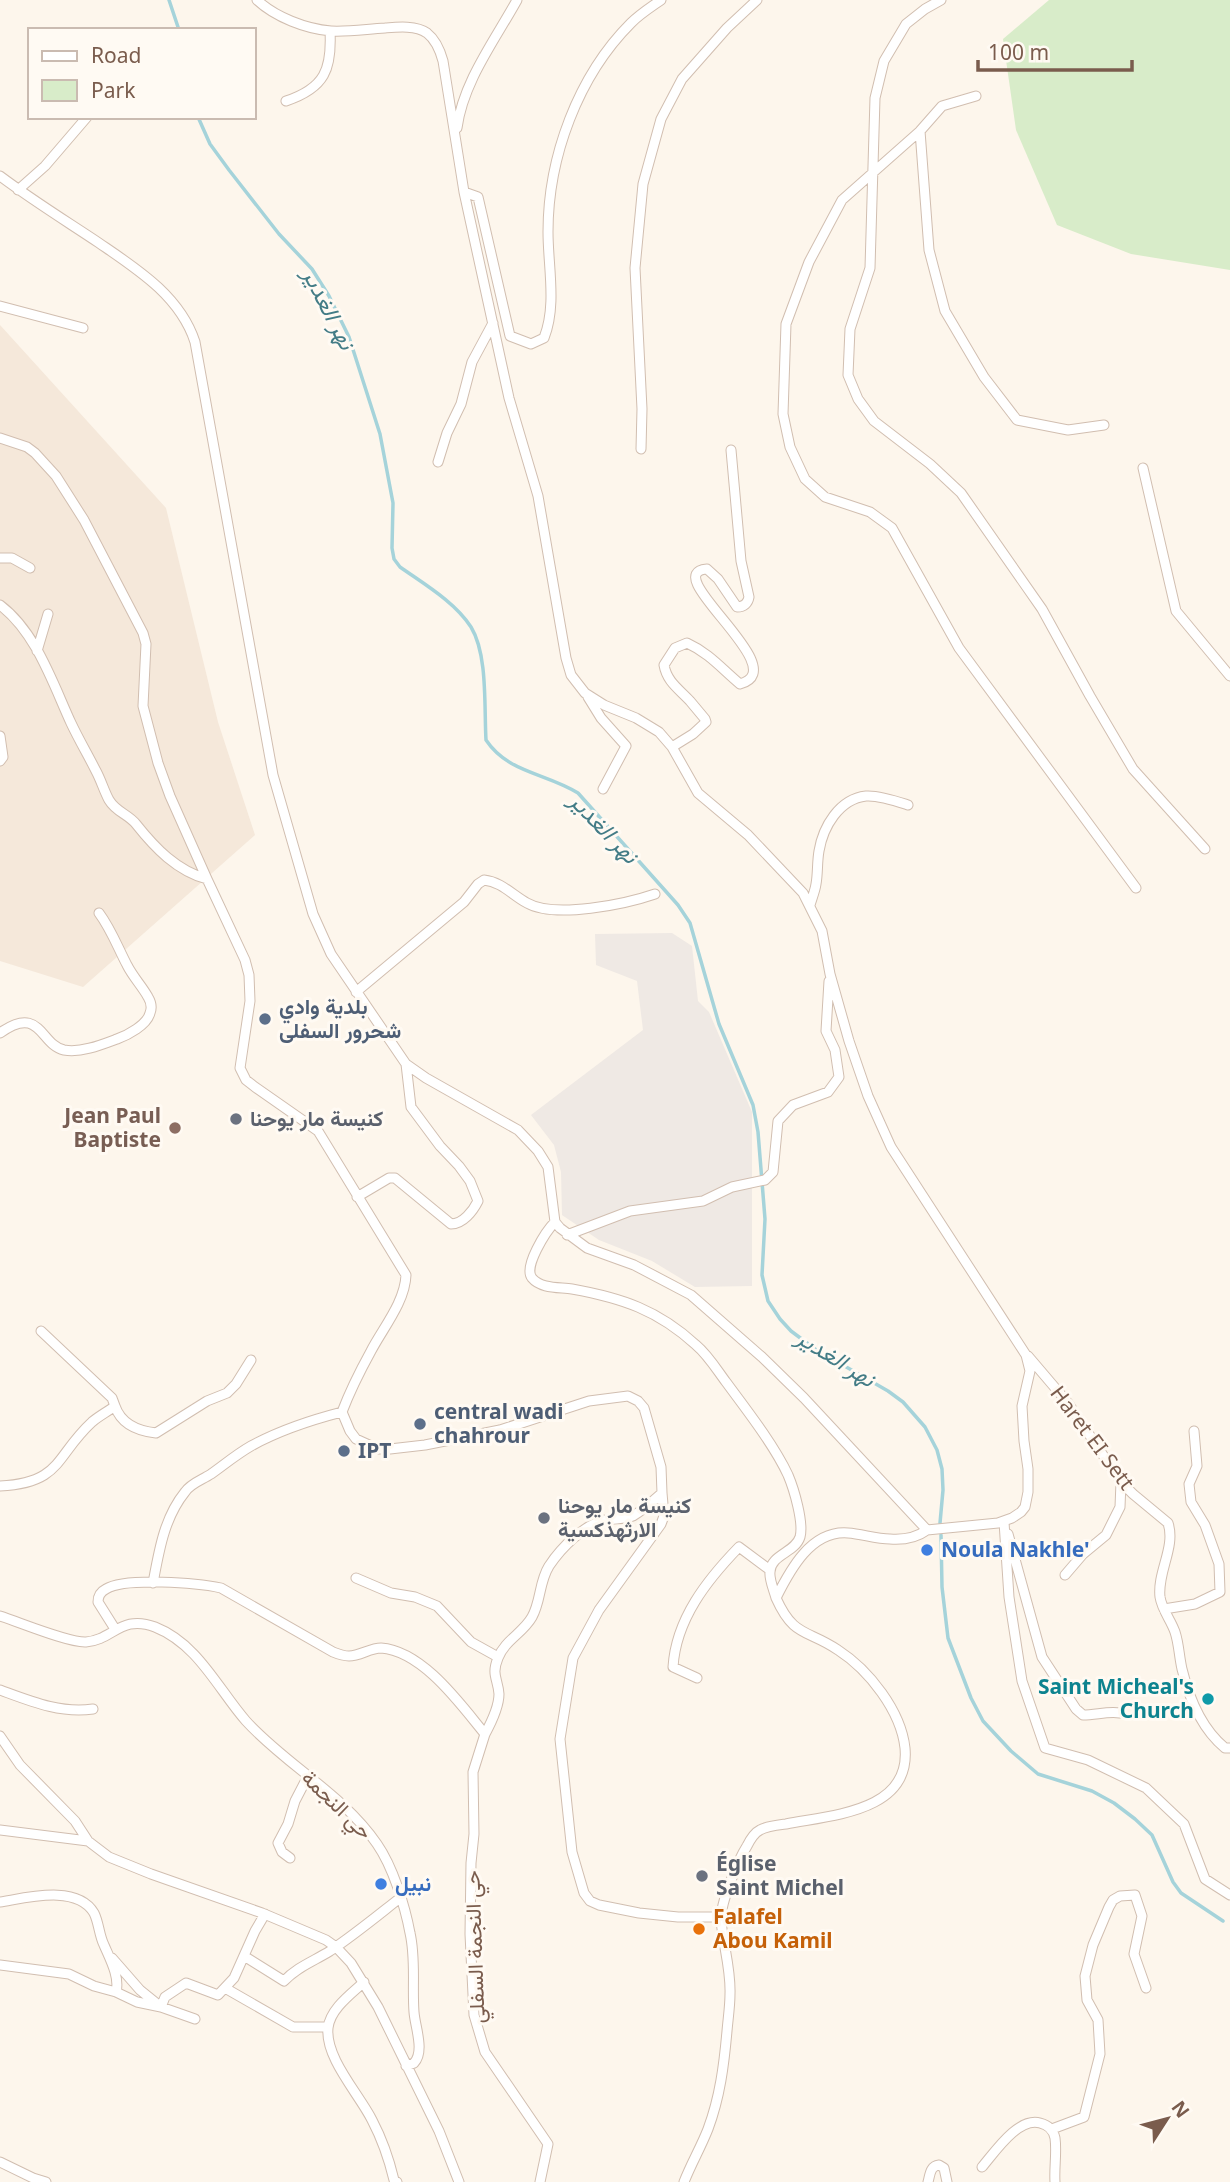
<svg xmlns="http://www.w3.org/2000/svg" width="1230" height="2182" viewBox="0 0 1230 2182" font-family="'Noto Sans',Vazirmatn,sans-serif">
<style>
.residential{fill:#f5e8da}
.industrial{fill:#efe9e4}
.green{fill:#d8ecc9}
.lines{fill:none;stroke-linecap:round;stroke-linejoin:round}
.stream{stroke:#a5d3da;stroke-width:3.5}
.minor-casing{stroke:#d1beb0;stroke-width:11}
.minor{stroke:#fff;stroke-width:9}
.service-dot{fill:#5c6f8a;stroke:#fffaf3;stroke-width:2.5}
.worship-dot{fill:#6b7280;stroke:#fffaf3;stroke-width:2.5}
.education-dot{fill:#8d6e63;stroke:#fffaf3;stroke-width:2.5}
.shop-dot{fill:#3f7fe0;stroke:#fffaf3;stroke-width:2.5}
.culture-dot{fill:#0f9aa8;stroke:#fffaf3;stroke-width:2.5}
.food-dot{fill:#e8710a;stroke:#fffaf3;stroke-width:2.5}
.labels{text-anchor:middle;stroke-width:6;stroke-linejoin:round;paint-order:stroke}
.service-label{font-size:21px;font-weight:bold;fill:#4e5e75;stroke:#fffaf3;text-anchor:start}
.education-label{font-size:21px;font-weight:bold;fill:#785e54;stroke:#fffaf3;text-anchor:end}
.worship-label{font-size:21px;font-weight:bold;fill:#5b616d;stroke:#fffaf3;text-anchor:start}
.street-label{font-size:21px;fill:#7a5c4d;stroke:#fffaf3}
.shop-label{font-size:21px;font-weight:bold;fill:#366cbe;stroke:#fffaf3;text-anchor:start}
.culture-label{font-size:21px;font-weight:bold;fill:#0d838f;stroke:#fffaf3;text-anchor:end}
.food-label{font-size:21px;font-weight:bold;fill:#c56008;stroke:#fffaf3;text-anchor:start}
.water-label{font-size:23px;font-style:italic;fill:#437c86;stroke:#fffaf3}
</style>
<rect width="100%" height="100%" fill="#fdf6ec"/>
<!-- residential -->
<path class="residential" d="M 0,325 L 166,508 L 218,722 L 255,835 L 83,987 L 0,961 Z"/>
<!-- industrial -->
<path class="industrial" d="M 672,933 L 692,946 L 698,1001 L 709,1012 L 752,1112 L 752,1286 L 695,1287 L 652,1261 L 599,1240 L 562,1215 L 561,1172 L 554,1145 L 531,1115 L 643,1030 L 637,981 L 596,965 L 595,934 Z"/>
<!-- green -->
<path class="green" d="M 1049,0 L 1230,0 L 1230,270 L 1131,254 L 1057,225 L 1016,130 L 1003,39 Z"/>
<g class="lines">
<!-- stream -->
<path class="stream" d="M 169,0 L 179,30
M 198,117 L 210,144 L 229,170 L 279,234 L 312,269 L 329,296 L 349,337 L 380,434 L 393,503 L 392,548 L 394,559 L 400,567 C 424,584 455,602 471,627 C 488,655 484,707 486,740 C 508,773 546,773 578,793 L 678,905 L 690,923 L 719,1024 L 753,1105 L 758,1132 L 765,1219 L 762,1275 L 768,1301 L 780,1319 L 791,1331 L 815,1349 L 888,1391 L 903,1402 L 925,1427 L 937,1450 L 942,1469 L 943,1490 L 940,1523
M 941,1535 L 942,1587 L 948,1638 L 971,1698 L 983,1721 L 1011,1751 L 1038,1774 L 1092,1791 L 1114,1803 L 1135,1819 L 1152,1835 L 1173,1882 L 1181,1893 L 1223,1921"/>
<defs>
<path id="minor" d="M 257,0 C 275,17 306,29 331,31 C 348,32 367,29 385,28 C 397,27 416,25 427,33 C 436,40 440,50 443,61 L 464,192 L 509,398 L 538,496 L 566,658 L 571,675 L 585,693 L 604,705 L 636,718 L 659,732 L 672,747 L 698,793 L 748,835 L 803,893 L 822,931 L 830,974 L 849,1041 L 868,1096 L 891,1147 L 1026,1355 L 1030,1371 L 1022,1406 L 1024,1441 L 1028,1469 L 1028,1492 L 1025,1507 L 1021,1512 L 1012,1518 L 998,1523 L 927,1530 C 916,1538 903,1540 890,1539 C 876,1539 862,1534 848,1533 C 811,1530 790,1570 776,1598 C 794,1638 807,1629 838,1650 C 869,1670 901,1711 905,1748 C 911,1812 831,1815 786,1824 C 778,1825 767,1826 760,1830 C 754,1833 750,1840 747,1846 C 738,1860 720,1904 721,1920 C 723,1945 731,1969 730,1994 C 730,2006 728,2019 727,2031 C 724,2065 720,2097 708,2129 C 701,2147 691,2164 684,2182
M 941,0 L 925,9 L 906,24 L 884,61 L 875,98 L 870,268 L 850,329 L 848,375 L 858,399 L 874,421 L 930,464 L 961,493 L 1042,609 L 1090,696 L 1133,769 L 1205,849
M 286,101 C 325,88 332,69 330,31
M 457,128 C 463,82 495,40 517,0
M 920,131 L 942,106 L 976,96
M 0,176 C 32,200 66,221 99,243 C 137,269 180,296 195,342 L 273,775 L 313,914 L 331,954 L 406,1064 L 426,1078 L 518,1130 L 538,1151 L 548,1167 L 555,1222 L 560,1228 L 587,1248 L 634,1265 L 691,1295 L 762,1357 L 804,1398 L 927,1530
M 18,190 L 45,166 L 87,117
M 464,192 L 478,197 L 510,336 L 531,344 L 544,338 C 557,305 548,267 548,232 C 548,157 578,76 631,23 C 640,14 651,7 661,0
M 0,306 L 83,328
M 1104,425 L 1068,430 L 1017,420 L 984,377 L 945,311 L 929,250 L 920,131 L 842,200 L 809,262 L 786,324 L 783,414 L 790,447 L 805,479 L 825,497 L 870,512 L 892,528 L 959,648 L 1136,888
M 0,438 L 27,447 L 35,453 L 56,476 L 84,520 L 143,633 L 146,644 L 143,706 L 158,763 L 170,796 L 207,879 L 245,960 L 249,975 L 250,1001 L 240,1068 L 246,1080 L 255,1087 L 318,1131 L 406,1275 C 405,1302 383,1328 371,1351 C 360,1371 350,1391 342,1412 L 350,1431 L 356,1439 L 378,1449 L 390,1449 L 425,1445 L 500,1430 L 589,1401 L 628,1396 L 638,1401 L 644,1408 L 661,1467 L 662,1493 C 653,1501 643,1510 633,1516 C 624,1520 615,1518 606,1520 C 584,1524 561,1548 549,1566 C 539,1582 541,1601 532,1617 C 523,1633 505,1640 498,1658 C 491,1675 498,1679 499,1694 C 499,1707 491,1723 485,1734 C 461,1705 423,1651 381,1648 C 370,1648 360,1656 349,1656 C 344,1656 338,1654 333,1652 L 221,1588 C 198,1583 125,1577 106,1589 C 100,1592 98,1596 98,1602 L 115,1629
M 641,449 L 642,409 L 635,268 L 643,184 L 661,119 L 682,79 L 727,28 L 757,0
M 438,462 L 447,433 L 461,404 L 472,362 L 493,323
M 1143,468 L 1176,611 L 1230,676
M 0,558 L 12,558 L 30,568
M 0,605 C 36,632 53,684 71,723 C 79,740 88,755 96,771 C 101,780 104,791 109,800 C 116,812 128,814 136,824 C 155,848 177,871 207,879
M 37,651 L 48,614
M 588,697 L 601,718 L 626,746 L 603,789
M 0,736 L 3,757 L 0,761
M 672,747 L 693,734 L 706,722 L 705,719 C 700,713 695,707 690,701 C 679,689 667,682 664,665 L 675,648 L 687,643 C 709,653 722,669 740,684 C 796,669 656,573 707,569 L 718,579 L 737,607 C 744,607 748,603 749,597 L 741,561 L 731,450
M 810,905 C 812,898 815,891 816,884 C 818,873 817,862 819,851 C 823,827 839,799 866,796 C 879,795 896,801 908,805
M 356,992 L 464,902 L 478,884 L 484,880 C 502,882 512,895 527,903 C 555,919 626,904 655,894
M 0,1033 C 41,1004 40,1045 64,1050 C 81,1053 101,1045 117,1039 C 128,1035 147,1025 150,1013 C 152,1008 151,1002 148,997 C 142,986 133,977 127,965 C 118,948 111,929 99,913
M 357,1197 L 389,1178 L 395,1178 L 451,1224 C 463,1224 473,1211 478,1201 L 470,1181 L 459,1166 L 440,1146 L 411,1107 L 406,1064
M 555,1222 C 546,1231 523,1267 532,1278 C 541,1289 560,1287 572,1289 C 622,1298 658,1310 696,1345 C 708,1355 717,1370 726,1382 C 746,1409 774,1445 788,1475 C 794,1489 804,1523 800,1537 C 795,1553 771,1554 770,1572 C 769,1580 774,1590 776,1598
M 567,1235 L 630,1211 L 703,1201 L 732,1187 L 765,1180 L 773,1172 L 778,1121 L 793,1105 L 828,1092 L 839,1077 L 835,1050 L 826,1031 L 829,981
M 1028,1356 L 1068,1403 L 1121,1482 L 1133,1494 L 1168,1523 C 1176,1547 1157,1572 1160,1597 C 1162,1610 1171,1620 1175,1632 C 1179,1644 1179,1656 1182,1669 C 1189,1698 1202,1729 1225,1748 L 1230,1748
M 115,1406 C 121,1424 138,1431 156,1433 L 207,1401 L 227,1393 L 236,1384 L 251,1360
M 0,1486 C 62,1483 55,1456 92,1422 C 99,1416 107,1412 115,1406 L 112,1398 L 41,1331
M 662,1493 L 664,1516 L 661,1524 L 599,1610 L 573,1658 L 560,1739 L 572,1852 L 584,1893 L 590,1901 L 599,1905 L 639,1913 L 678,1917 L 721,1917
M 1004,1522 L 1009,1597 L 1022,1681 L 1045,1748 L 1088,1760 L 1146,1788 L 1184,1824 L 1205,1879 L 1230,1895
M 1008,1534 L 1042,1657 L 1076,1709 L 1083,1715 C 1096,1715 1108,1711 1120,1713
M 1065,1575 L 1083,1554 L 1106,1535 L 1120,1507 L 1121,1482
M 356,1578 L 391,1593 L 415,1597 L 437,1606 L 471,1642 L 498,1657
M 153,1583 C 159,1551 164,1518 185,1492 C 191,1483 202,1480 211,1474 C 225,1464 237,1454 251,1446 C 280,1430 311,1420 342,1412
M 1164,1609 L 1195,1604 L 1220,1592 L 1219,1564 L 1205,1525 L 1191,1502 L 1189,1484 L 1197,1466 L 1194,1431
M 0,1616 C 19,1622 69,1643 86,1642 C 113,1640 121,1614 155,1627 C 198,1644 218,1689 246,1721 C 286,1765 343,1794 377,1844 C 393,1867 405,1906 410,1933 C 416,1959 412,1986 414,2012 C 415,2027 425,2051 414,2063 L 406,2066
M 697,1678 L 673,1667 C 676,1619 707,1580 739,1547 L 770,1570
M 0,1690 C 30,1701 61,1714 93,1709
M 485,1734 L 473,1772 L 474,1834 L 471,1863 L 470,1934 L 474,2015 L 485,2052 L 548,2144 L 540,2182
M 0,1736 L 20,1765 L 75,1821 L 88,1841
M 0,1830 L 88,1841 L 109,1857 L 151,1874 L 262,1913 L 326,1940 L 336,1947 L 351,1963 L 378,2007 L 439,2131 L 459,2182
M 290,1858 L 282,1852 L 278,1843 L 288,1824 L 295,1801 L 308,1776
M 0,1902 C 26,1898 77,1884 94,1913 C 99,1923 99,1935 104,1945 C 110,1959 120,1977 116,1992 L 94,1986 L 69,1974 L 0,1965
M 244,1956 L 284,1981 C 297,1967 314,1961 330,1951 C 354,1935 377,1916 400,1898
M 112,1958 L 140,1990 L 161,2007 L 195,2019
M 364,1982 C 351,1994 330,2009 328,2028 C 325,2058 359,2094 372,2120 C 382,2139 389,2159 394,2180 L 397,2182
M 225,1988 L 293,2027 L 328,2027
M 116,1992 L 137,2002 L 161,2007 L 165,1997 L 186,1983 L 218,1995 L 234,1978 L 255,1931 L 265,1914
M 1052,2129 L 1084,2117 L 1100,2054 L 1098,2020 L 1087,2000 L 1085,1976 L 1093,1945 L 1109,1907 L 1113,1900 L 1120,1896 L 1135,1895 L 1142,1916 L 1134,1954 L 1146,1988
M 0,2162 L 33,2178 L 46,2182
M 982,2167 C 995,2152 1018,2117 1040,2123 C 1048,2125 1053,2129 1055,2138 C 1057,2152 1054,2168 1055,2182
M 928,2182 C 930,2175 930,2166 939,2165 L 944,2168 L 947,2182"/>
</defs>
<!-- minor casing -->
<use href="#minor" class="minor-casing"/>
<!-- minor -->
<use href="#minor" class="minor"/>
</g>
<!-- markers -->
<g class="service-dot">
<circle cx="265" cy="1019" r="7"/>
<circle cx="420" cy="1424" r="7"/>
<circle cx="344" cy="1451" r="7"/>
</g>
<g class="worship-dot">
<circle cx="236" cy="1119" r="7"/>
<circle cx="544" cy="1518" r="7"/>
<circle cx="702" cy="1876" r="7"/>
</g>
<circle class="education-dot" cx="175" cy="1128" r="7"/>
<g class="shop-dot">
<circle cx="927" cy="1550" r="7"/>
<circle cx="381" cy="1884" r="7"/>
</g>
<circle class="culture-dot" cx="1208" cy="1699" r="7"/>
<circle class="food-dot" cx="699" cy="1929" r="7"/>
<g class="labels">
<!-- service labels -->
<g class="service-label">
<text x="279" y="1014">بلدية وادي<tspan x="279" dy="24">شحرور السفلى</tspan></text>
<text x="434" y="1419">central wadi<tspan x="434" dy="24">chahrour</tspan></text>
<text x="358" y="1458">IPT</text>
</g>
<!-- education labels -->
<g class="education-label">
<text x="161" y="1123">Jean Paul<tspan x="161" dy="24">Baptiste</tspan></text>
</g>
<!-- worship labels -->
<g class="worship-label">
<text x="250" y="1126">كنيسة مار يوحنا</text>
<text x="558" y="1513">كنيسة مار يوحنا<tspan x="558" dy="24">الارثهذكسية</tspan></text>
<text x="716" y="1871">Église<tspan x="716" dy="24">Saint Michel</tspan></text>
</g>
<!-- street labels -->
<g class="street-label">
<text transform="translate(1092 1438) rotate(53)" y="7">Haret EI Sett</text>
<text transform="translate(337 1805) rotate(44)" y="7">حي النجمة</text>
<text transform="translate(475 1947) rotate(-92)" y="7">حي النجمة السفلي</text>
</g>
<!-- shop labels -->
<g class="shop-label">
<text x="941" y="1557">Noula Nakhle'</text>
<text x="395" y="1891">نبيل</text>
</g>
<!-- culture labels -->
<g class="culture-label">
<text x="1194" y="1694">Saint Micheal's<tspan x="1194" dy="24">Church</tspan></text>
</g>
<!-- food labels -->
<g class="food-label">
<text x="713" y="1924">Falafel<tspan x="713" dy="24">Abou Kamil</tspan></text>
</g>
<!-- water labels -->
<g class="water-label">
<text transform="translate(329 309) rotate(63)" y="8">نهر الغدير</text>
<text transform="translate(604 828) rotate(46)" y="8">نهر الغدير</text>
<text transform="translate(836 1358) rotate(32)" y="8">نهر الغدير</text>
</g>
</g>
<!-- legend -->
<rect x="28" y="28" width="228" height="91" fill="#fffaf3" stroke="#cabbb1" stroke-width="2"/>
<rect x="42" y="51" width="35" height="10" fill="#ffffff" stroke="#cabbb1" stroke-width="2"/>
<text x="91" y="63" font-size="21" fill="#7a5c4d">Road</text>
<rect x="42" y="80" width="35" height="21" fill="#d8ecc9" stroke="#cabbb1" stroke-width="2"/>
<text x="91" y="98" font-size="21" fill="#7a5c4d">Park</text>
<!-- north arrow -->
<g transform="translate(1167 2119) rotate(54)" stroke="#fffaf3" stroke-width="5" paint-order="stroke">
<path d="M0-5L12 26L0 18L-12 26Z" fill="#7a5c4d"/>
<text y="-10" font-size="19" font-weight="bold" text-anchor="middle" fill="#7a5c4d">N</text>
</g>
<!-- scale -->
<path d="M978 60v10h154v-10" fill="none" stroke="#7a5c4d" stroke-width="3.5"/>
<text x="988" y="60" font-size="21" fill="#7a5c4d" stroke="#fffaf3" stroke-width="5" paint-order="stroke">100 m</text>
</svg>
